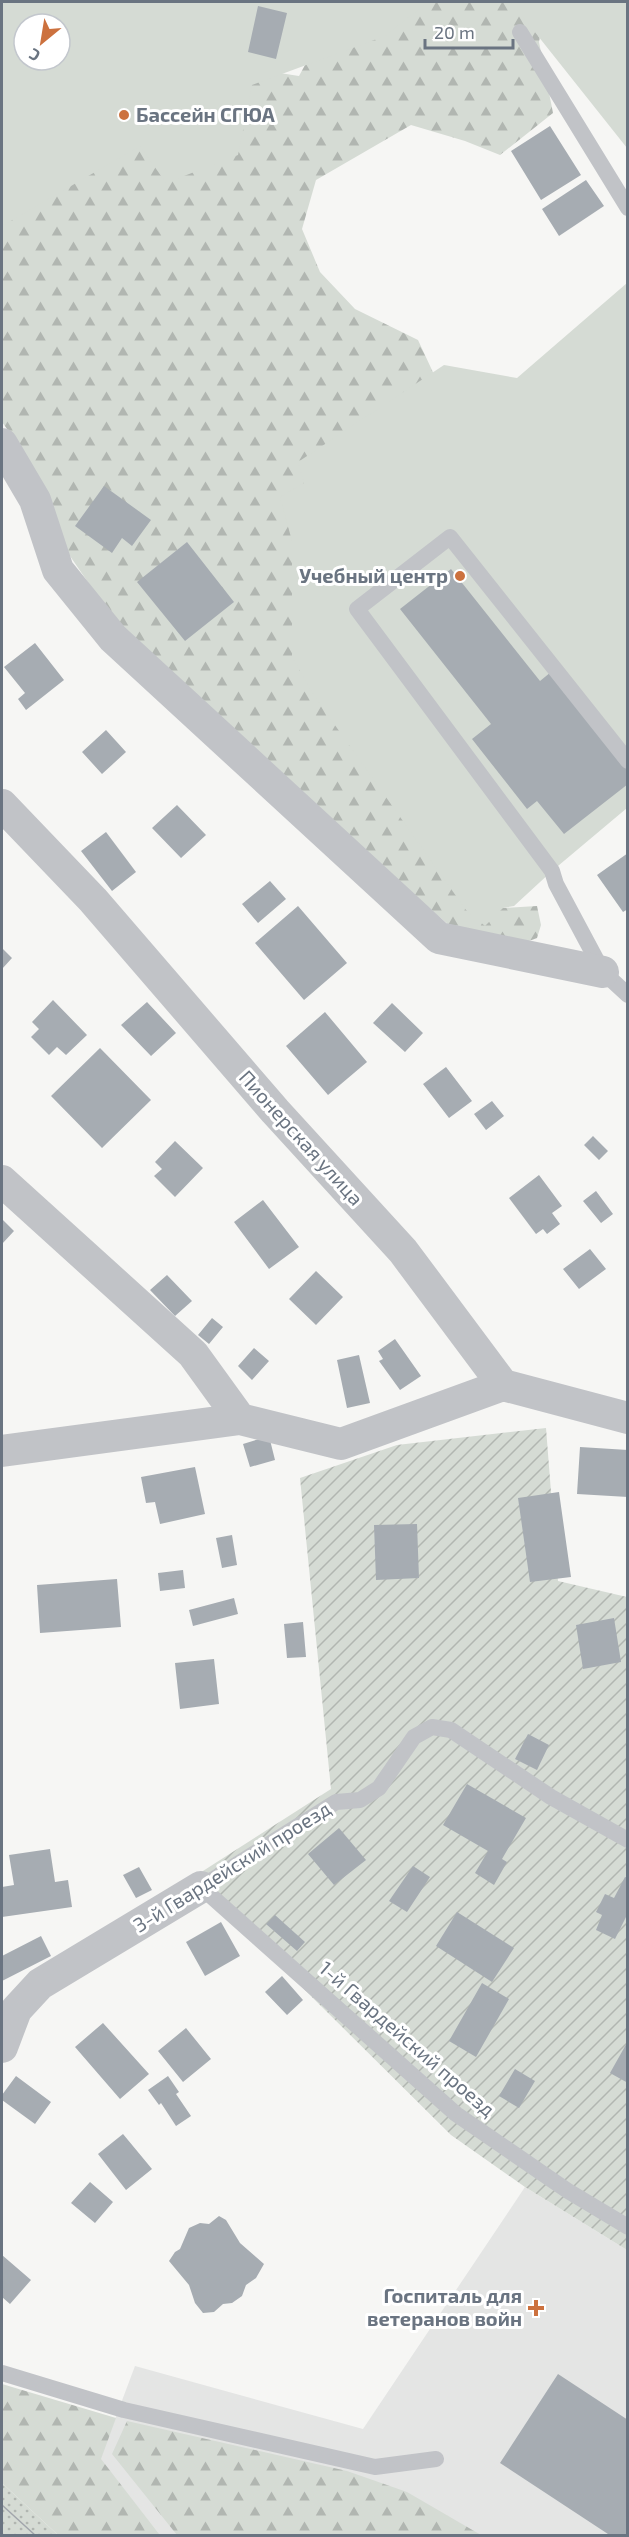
<svg xmlns="http://www.w3.org/2000/svg" width="629" height="2537" viewBox="0 0 629 2537" font-family="'Exo 2',sans-serif">
<style>
.built{fill:#e4e5e4}
.grass{fill:url(#grass-dots)}
.forest{fill:url(#forest-firs);fill-rule:evenodd}
.garden{fill:url(#garden-furrows)}
.pitch{fill:#d5dbd4;fill-rule:evenodd}
.building{fill:#a6acb2}
.lines{fill:none;stroke-linecap:round;stroke-linejoin:round}
.service{stroke:#c1c3c7;stroke-width:16}
.minor{stroke:#c1c3c7;stroke-width:32}
.tram{stroke:#a2a6ac;stroke-width:1.5}
.poi-dot{fill:#cc713e;stroke:#fff;stroke-width:2}
.labels{text-anchor:middle;stroke-width:6;stroke-linejoin:round;paint-order:stroke}
.poi-label{font-size:20px;font-weight:bold;fill:#6a7481;stroke:#fff;text-anchor:end}
.street-label{font-size:20px;fill:#6a7481;stroke:#fff}
</style>
<defs>
<pattern id="grass-dots" width="8" height="8" patternUnits="userSpaceOnUse" patternTransform="scale(1.5)"><rect width="8" height="8" fill="#d5dbd4"/><path d="M2 2h.1M6 6h.1" fill="none" stroke="#b1b6b1" stroke-width="1.8" stroke-linecap="round"/></pattern>
<pattern id="forest-firs" width="22" height="20" patternUnits="userSpaceOnUse" patternTransform="scale(1.5)"><rect width="22" height="20" fill="#d5dbd4"/><path d="M5 1l3.5 6h-7zM16 11l3.5 6h-7z" fill="#b1b6b1"/></pattern>
<pattern id="garden-furrows" width="10" height="10" patternUnits="userSpaceOnUse" patternTransform="scale(1.5)"><rect width="10" height="10" fill="#d5dbd4"/><path d="M-1 1l2-2M0 10L10 0M9 11l2-2" fill="none" stroke="#b1b6b1"/></pattern>
</defs>
<rect width="100%" height="100%" fill="#f6f6f4"/>
<!-- built -->
<path class="built" d="M 525,2187 L 627,2250 L 627,2535 L 160,2535 L 100,2459 L 135,2366 L 363,2429 Z"/>
<!-- grass -->
<path class="grass" d="M 2,2483 L 58,2535 L 2,2535 Z"/>
<!-- forest -->
<path class="forest" d="M 2,2 L 117,2 L 234,66 L 299,76 L 333,14 L 346,2 L 547,2 L 539,42 L 553,113 L 500,155 L 465,141 L 411,125 L 316,180 L 302,229 L 320,272 L 355,309 L 418,340 L 457,424 L 503,908 L 537,906 L 541,925 L 537,938 L 521,944 L 449,925 L 278,779 L 118,626 L 59,540 L 20,447 L 2,422 ZM 24,24 L 60,24 L 60,60 L 24,60 Z
M 2,2384 L 116,2418 L 101,2459 L 160,2535 L 58,2535 L 2,2483 Z
M 127,2421 L 347,2471 L 407,2492 L 481,2535 L 177,2535 L 112,2454 Z"/>
<!-- garden -->
<path class="garden" d="M 546,1428 L 558,1581 L 627,1597 L 627,2250 L 525,2187 L 451,2135 L 192,1878 L 331,1789 L 300,1478 L 397,1445 Z"/>
<!-- pitch -->
<path class="pitch" d="M 2,2 L 428,2 L 385,36 L 252,85 L 238,155 L 166,183 L 140,146 L 2,226 ZM 24,24 L 60,24 L 60,60 L 24,60 Z
M 511,2 L 627,2 L 627,148 Z
M 627,283 L 627,808 L 552,871 L 514,906 L 503,908 L 485,926 L 466,910 L 315,697 L 292,657 L 292,541 L 280,497 L 304,483 L 298,462 L 444,365 L 517,378 Z"/>
<!-- building -->
<path class="building" d="M 258,6 L 287,13 L 276,59 L 248,52 Z
M 550,126 L 581,175 L 541,200 L 511,151 Z
M 586,180 L 604,206 L 559,236 L 542,209 Z
M 104,486 L 151,520 L 132,546 L 122,538 L 112,553 L 75,526 Z
M 187,542 L 234,602 L 185,641 L 137,582 Z
M 451,569 L 540,681 L 551,672 L 628,769 L 628,784 L 564,834 L 537,801 L 527,809 L 472,739 L 491,724 L 400,609 Z
M 35,643 L 64,680 L 26,710 L 18,699 L 25,693 L 4,667 Z
M 106,730 L 126,752 L 102,774 L 82,752 Z
M 177,805 L 206,835 L 181,858 L 152,828 Z
M 106,832 L 136,872 L 112,891 L 81,851 Z
M 628,853 L 628,909 L 623,912 L 597,875 Z
M 270,881 L 286,899 L 258,923 L 242,904 Z
M 298,906 L 347,963 L 304,1000 L 255,943 Z
M 2,948 L 12,958 L 2,969 Z
M 53,1000 L 87,1035 L 66,1055 L 57,1047 L 49,1055 L 31,1037 L 39,1029 L 32,1022 Z
M 147,1002 L 176,1033 L 151,1056 L 121,1025 Z
M 392,1003 L 423,1033 L 405,1052 L 373,1023 Z
M 325,1012 L 367,1062 L 328,1095 L 286,1046 Z
M 100,1048 L 151,1100 L 102,1148 L 51,1096 Z
M 446,1067 L 472,1101 L 449,1118 L 423,1084 Z
M 492,1101 L 504,1116 L 486,1130 L 474,1114 Z
M 593,1136 L 608,1151 L 599,1160 L 584,1145 Z
M 175,1141 L 203,1168 L 175,1197 L 154,1176 L 162,1169 L 155,1162 Z
M 539,1175 L 562,1206 L 552,1213 L 560,1224 L 547,1234 L 543,1229 L 536,1234 L 509,1198 Z
M 596,1191 L 613,1214 L 601,1223 L 583,1201 Z
M 263,1200 L 299,1247 L 269,1269 L 234,1222 Z
M 2,1219 L 14,1231 L 2,1244 Z
M 590,1249 L 606,1269 L 579,1289 L 563,1269 Z
M 316,1271 L 343,1297 L 316,1325 L 289,1299 Z
M 167,1275 L 192,1301 L 175,1316 L 150,1290 Z
M 212,1318 L 223,1327 L 209,1344 L 198,1335 Z
M 395,1339 L 421,1376 L 400,1390 L 379,1361 L 383,1359 L 378,1351 Z
M 254,1348 L 269,1361 L 252,1380 L 238,1366 Z
M 359,1355 L 370,1403 L 347,1408 L 337,1360 Z
M 269,1436 L 275,1460 L 250,1467 L 243,1444 Z
M 580,1447 L 628,1450 L 628,1497 L 577,1494 Z
M 195,1467 L 205,1514 L 160,1524 L 155,1502 L 146,1503 L 141,1477 Z
M 559,1492 L 571,1577 L 530,1582 L 518,1498 Z
M 417,1524 L 419,1578 L 376,1580 L 374,1525 Z
M 232,1535 L 237,1565 L 222,1568 L 216,1538 Z
M 183,1570 L 185,1588 L 160,1591 L 158,1573 Z
M 117,1579 L 121,1627 L 40,1633 L 37,1585 Z
M 234,1598 L 238,1614 L 193,1626 L 189,1610 Z
M 614,1618 L 621,1662 L 583,1669 L 576,1625 Z
M 303,1622 L 306,1657 L 287,1658 L 284,1624 Z
M 214,1659 L 219,1704 L 180,1709 L 175,1663 Z
M 528,1734 L 549,1745 L 537,1770 L 515,1759 Z
M 467,1784 L 526,1818 L 502,1859 L 507,1862 L 494,1885 L 475,1873 L 488,1851 L 443,1825 Z
M 339,1828 L 366,1860 L 334,1885 L 308,1854 Z
M 50,1849 L 55,1882 L 68,1880 L 72,1907 L 2,1917 L 2,1887 L 14,1885 L 9,1855 Z
M 413,1866 L 430,1877 L 407,1912 L 389,1901 Z
M 139,1867 L 152,1890 L 136,1898 L 123,1875 Z
M 625,1877 L 628,1878 L 628,1913 L 615,1939 L 596,1930 L 602,1915 L 596,1912 L 605,1894 L 614,1898 Z
M 457,1912 L 514,1948 L 492,1982 L 436,1946 Z
M 275,1915 L 305,1942 L 297,1951 L 266,1924 Z
M 221,1922 L 240,1956 L 205,1976 L 186,1942 Z
M 41,1936 L 51,1956 L 2,1981 L 2,1956 Z
M 282,1976 L 303,2000 L 287,2015 L 265,1992 Z
M 482,1983 L 509,1999 L 476,2057 L 449,2041 Z
M 103,2023 L 149,2074 L 120,2099 L 75,2047 Z
M 186,2028 L 211,2059 L 183,2082 L 158,2051 Z
M 628,2041 L 628,2083 L 610,2073 Z
M 515,2069 L 535,2081 L 519,2108 L 499,2096 Z
M 16,2076 L 51,2102 L 35,2124 L 2,2100 L 2,2095 Z
M 168,2076 L 179,2092 L 176,2094 L 191,2116 L 176,2126 L 161,2103 L 159,2105 L 148,2090 Z
M 123,2134 L 152,2169 L 126,2190 L 98,2154 Z
M 90,2182 L 113,2202 L 95,2223 L 71,2203 Z
M 219,2216 L 226,2220 L 240,2243 L 264,2264 L 256,2278 L 246,2285 L 242,2296 L 232,2303 L 223,2304 L 214,2312 L 203,2313 L 195,2303 L 189,2285 L 169,2261 L 175,2252 L 180,2249 L 189,2228 L 200,2223 L 209,2224 Z
M 2,2255 L 31,2280 L 10,2304 L 2,2297 Z
M 558,2374 L 628,2420 L 628,2536 L 611,2536 L 500,2463 Z"/>
<g class="lines">
<!-- service -->
<path class="service" d="M 520,32 L 628,208
M 628,761 L 450,537 L 357,609 L 552,871 L 556,884 L 603,972 L 628,995
M 628,1840 L 551,1797 L 451,1730 L 432,1727 L 414,1737 L 379,1788 L 360,1800 L 336,1802 L 201,1887 L 456,2114 L 568,2191 L 628,2227
M 2,2373 L 124,2410 L 375,2467 L 436,2459"/>
<!-- minor -->
<path class="minor" d="M 2,444 L 35,500 L 58,570 L 113,638 L 439,938 L 603,972
M 2,805 L 93,900 L 275,1111 L 403,1251 L 503,1385 L 628,1418
M 2,1181 L 193,1354 L 240,1419
M 2,1451 L 240,1419 L 341,1444 L 503,1385
M 2,2047 L 16,2010 L 40,1984 L 201,1887"/>
<!-- tram -->
<path class="tram" d="M 2,2505 L 36,2536"/>
</g>
<!-- markers -->
<g class="poi-dot">
<circle cx="124" cy="115" r="6"/>
<circle cx="460" cy="576" r="6"/>
<path d="M533 2299h6v6h6v6h-6v6h-6v-6h-6v-6h6z"/>
</g>
<g class="labels">
<!-- poi labels -->
<g class="poi-label">
<text x="136" y="122" text-anchor="start">Бассейн СГЮА</text>
<text x="448" y="583">Учебный центр</text>
<text x="522" y="2303">Госпиталь для<tspan x="522" dy="23">ветеранов войн</tspan></text>
</g>
<!-- street labels -->
<g class="street-label">
<text transform="translate(301 1138) rotate(48)" y="7">Пионерская улица</text>
<text transform="translate(232 1867) rotate(-32)" y="7">3-й Гвардейский проезд</text>
<text transform="translate(407 2039) rotate(41)" y="7">1-й Гвардейский проезд</text>
</g>
</g>
<!-- border -->
<rect width="629" height="2537" fill="none" stroke="#6a7481" stroke-width="6"/>
<!-- north arrow -->
<g transform="translate(42 42) rotate(210)"><circle r="28" fill="#ffffff" stroke="#c3c7cd" stroke-width="1.5"/>
<path d="M0-4.5L10 22L0 15L-10 22Z" fill="#cc713e"/>
<text y="-9" font-size="16" font-weight="bold" text-anchor="middle" fill="#6a7481">С</text>
</g>
<!-- scale -->
<path d="M425 39v9h88v-9" fill="none" stroke="#6a7481" stroke-width="3"/>
<text x="434" y="39" font-size="18" fill="#6a7481" stroke="#ffffff" stroke-width="4.5" paint-order="stroke">20 m</text>
</svg>
